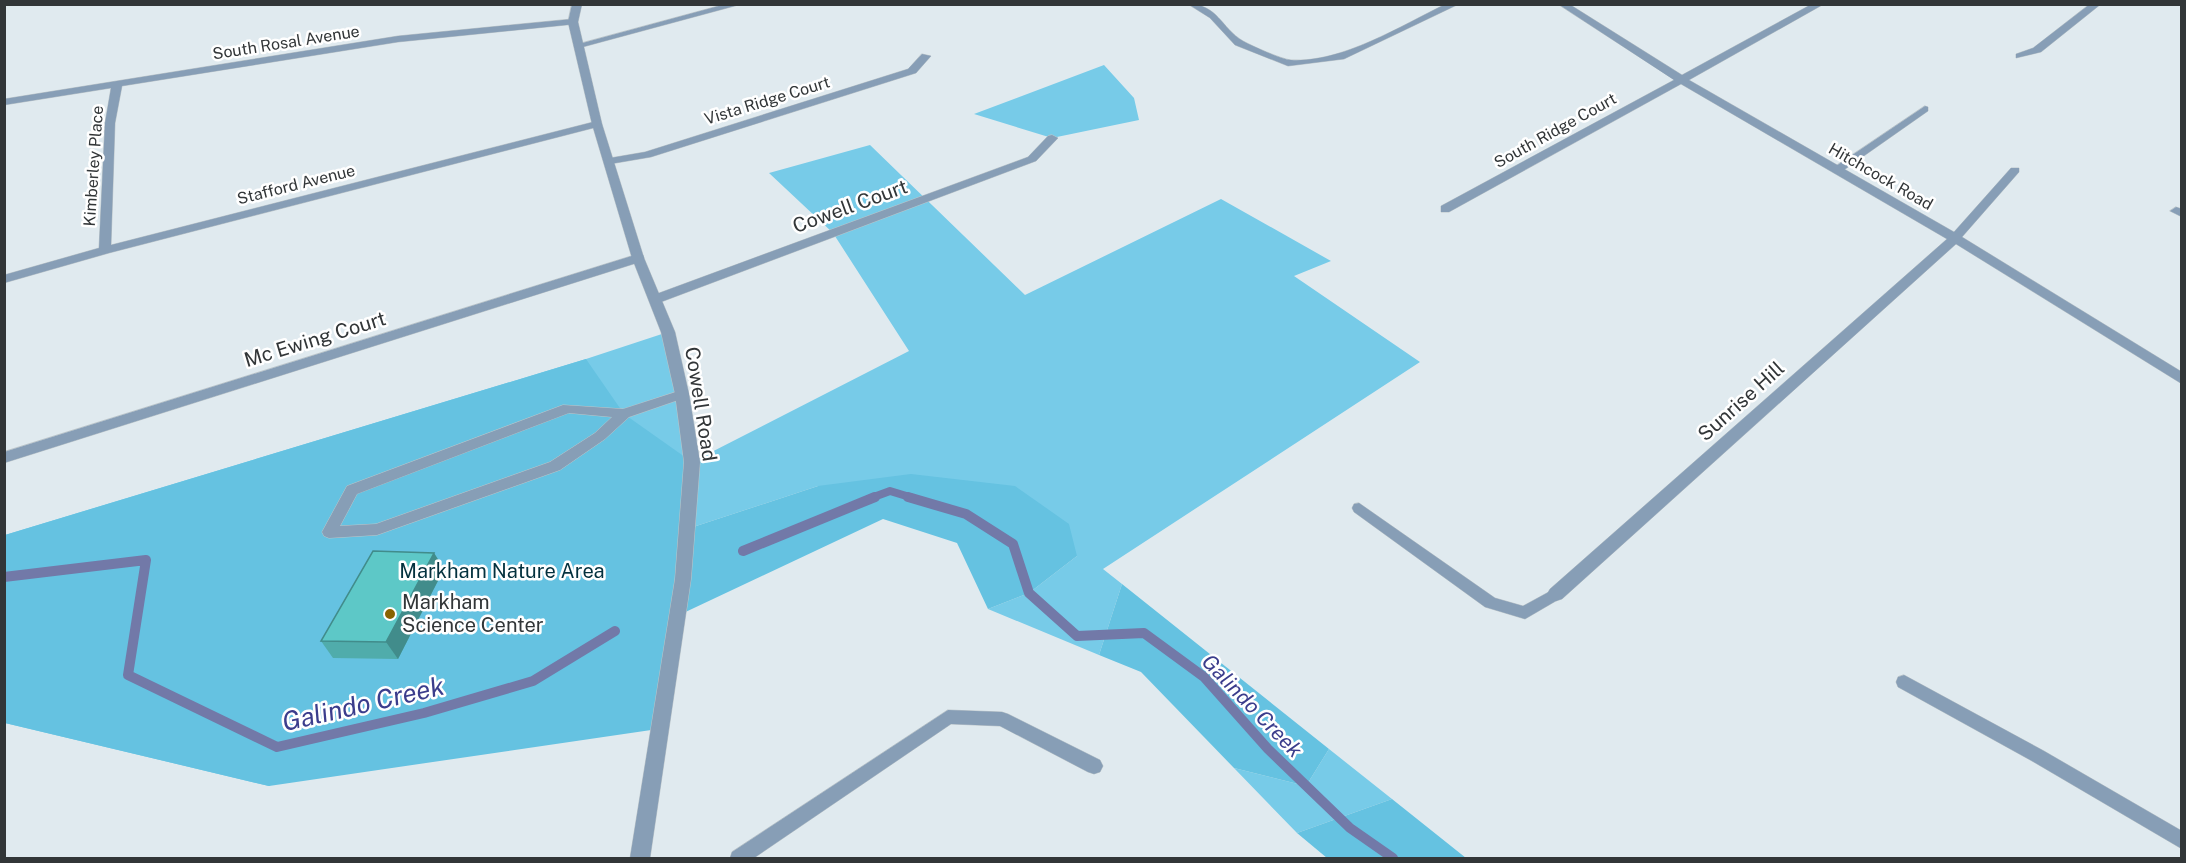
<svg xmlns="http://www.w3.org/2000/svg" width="2186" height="863" viewBox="0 0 2186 863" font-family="'Public Sans',sans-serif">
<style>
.green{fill:#77cbe8}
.forest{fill:#65c2e1}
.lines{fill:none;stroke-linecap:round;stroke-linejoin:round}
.stream-far1{stroke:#7279a8;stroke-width:8}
.stream{stroke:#7279a8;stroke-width:10}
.service-casing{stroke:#bdc6ca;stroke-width:1}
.minor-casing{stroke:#bdc6ca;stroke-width:1}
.tertiary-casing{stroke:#bdc6ca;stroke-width:1}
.service{fill:#879eb6;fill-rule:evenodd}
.minor{fill:#879eb6;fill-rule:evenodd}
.tertiary{fill:#879eb6;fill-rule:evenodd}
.wall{fill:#50acab}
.shaded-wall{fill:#418c8b}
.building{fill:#5dc8c7;stroke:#418c8b;stroke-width:1.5}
.poi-dot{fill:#896300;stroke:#fff;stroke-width:2}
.labels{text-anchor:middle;stroke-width:5;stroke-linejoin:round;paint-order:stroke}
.far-street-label{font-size:16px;fill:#323638;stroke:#fff}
.street-label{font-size:20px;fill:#323638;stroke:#fff}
.park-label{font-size:20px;fill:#03313e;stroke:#fff}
.poi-label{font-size:20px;fill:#323638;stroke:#fff;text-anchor:start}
.water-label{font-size:21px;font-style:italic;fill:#3b3d8c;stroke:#fff}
.near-water-label{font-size:26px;font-style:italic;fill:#3b3d8c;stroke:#fff}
</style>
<rect width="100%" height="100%" fill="#e0eaef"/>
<!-- green -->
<path class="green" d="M 1104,65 L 1134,98 L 1139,120 L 1052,138 L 974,114 Z
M 870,145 L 1025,295 L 1221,199 L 1331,261 L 1294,276 L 1420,362 L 1103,569 L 1122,584 L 1099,655 L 988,609 L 1029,593 L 1077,556 L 818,486 L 687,529 L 269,786 L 5,723 L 5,535 L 586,359 L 668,332 L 692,462 L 909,351 L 833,233 L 769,173 Z
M 1329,749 L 1392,799 L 1297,833 L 1234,768 L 1306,786 Z"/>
<!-- forest -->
<path class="forest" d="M 586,359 L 624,414 L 692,462 L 687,529 L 818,486 L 911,474 L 1015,486 L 1069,524 L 1077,556 L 1029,593 L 988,609 L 957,543 L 883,519 L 677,616 L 658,729 L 269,786 L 5,723 L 5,535 Z
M 1122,584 L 1329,749 L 1306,786 L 1234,768 L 1141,672 L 1099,655 Z
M 1392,799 L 1466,858 L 1327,858 L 1297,833 Z"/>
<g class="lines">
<!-- stream-far1 -->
<path class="stream-far1" d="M 871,498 L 890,491 L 913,498"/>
<!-- stream -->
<path class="stream" d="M 908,497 L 966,514 L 1013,544 L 1029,593 L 1077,636 L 1144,633 L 1204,677 L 1268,749 L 1350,828 L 1393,858
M 743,551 L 875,497
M 4,577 L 146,560 L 128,675 L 277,747 L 424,713 L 533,681 L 615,631"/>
<defs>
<path id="service" d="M 726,4 L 742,4 L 579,48 L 575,45 Z
M 1925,106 L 1928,107 L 1928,111 L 1841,172 L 1833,172 L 1833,168 Z
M 682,390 L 687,391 L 689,394 L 687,397 L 629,417 L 605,439 L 560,470 L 377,535 L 329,538 L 324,536 L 322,532 L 347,486 L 563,405 L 623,409 ZM 569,413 L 612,417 L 595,433 L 550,462 L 376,524 L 340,526 L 357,494 Z
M 1359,503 L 1495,598 L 1523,606 L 1556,588 L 1561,590 L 1564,594 L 1561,598 L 1525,619 L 1485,607 L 1354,512 L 1352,508 L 1354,504 Z
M 1904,675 L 2044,751 L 2182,831 L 2182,849 L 2032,761 L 1898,687 L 1896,682 L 1898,677 Z
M 948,710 L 1002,712 L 1008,714 L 1100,760 L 1103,766 L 1100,772 L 1094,774 L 1088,772 L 1000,726 L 951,724 L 754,858 L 730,858 L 732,852 Z"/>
<path id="minor" d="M 1188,4 C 1218,4 1221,28 1243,41 C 1252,46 1281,59 1291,60 C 1342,63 1400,26 1446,4 L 1459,4 L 1344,59 L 1288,66 L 1235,45 L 1210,18 Z
M 1558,4 L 1569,4 L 1682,75 L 1812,4 L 1824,4 L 1689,80 L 1954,232 L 2011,168 L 2019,168 L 2019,172 L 1962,237 L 2182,372 L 2182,384 L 1956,244 L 1562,599 L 1556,601 L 1550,599 L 1547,594 L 1550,589 L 1947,239 L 1681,84 L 1449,212 L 1441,212 L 1441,206 L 1674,80 Z
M 2090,4 L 2101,4 L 2041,52 L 2016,58 L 2016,54 L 2033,48 Z
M 573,19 L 576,20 L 576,24 L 398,42 L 122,86 L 115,123 L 111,245 L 597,121 L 602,124 L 601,126 L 109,253 L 4,283 L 4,275 L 99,248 L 105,123 L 111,88 L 4,105 L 4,99 L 398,36 Z
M 922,54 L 931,56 L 916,73 L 651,157 L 610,164 L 604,161 L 610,158 L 645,152 L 908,69 Z
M 1052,135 L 1058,138 L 1036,161 L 661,302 L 656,303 L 649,299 L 651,296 L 1028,157 L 1048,136 Z
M 2176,207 L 2182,209 L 2182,217 L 2170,211 Z
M 638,254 L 643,255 L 644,258 L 643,261 L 4,463 L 4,452 Z"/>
<path id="tertiary" d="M 572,4 L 582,4 L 578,22 L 602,124 L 644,258 L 675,332 L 689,394 L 700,462 L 691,579 L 650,858 L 630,858 L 675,579 L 684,462 L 675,394 L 661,332 L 632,258 L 592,124 L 568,22 Z"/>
</defs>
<!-- service casing -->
<use href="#service" class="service-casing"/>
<!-- minor casing -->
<use href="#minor" class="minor-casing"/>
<!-- tertiary casing -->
<use href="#tertiary" class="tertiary-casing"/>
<!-- service -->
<use href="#service" class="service"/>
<!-- minor -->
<use href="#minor" class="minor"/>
<!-- tertiary -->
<use href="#tertiary" class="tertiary"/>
</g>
<!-- wall -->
<path class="wall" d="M 434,553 L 444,569 L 398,659 L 333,658 L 321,641 Z"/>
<!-- shaded-wall -->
<path class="shaded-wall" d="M 434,553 L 444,569 L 398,659 L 386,642 Z"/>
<!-- building -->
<path class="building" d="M 373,551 L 434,553 L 386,642 L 321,641 Z"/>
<!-- markers -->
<circle class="poi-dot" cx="390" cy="614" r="6"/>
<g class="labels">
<!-- far-street labels -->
<g class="far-street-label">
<text transform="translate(286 42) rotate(-9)" y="6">South Rosal Avenue</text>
<text transform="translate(767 100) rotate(-17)" y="6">Vista Ridge Court</text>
<text transform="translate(1555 130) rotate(-29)" y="6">South Ridge Court</text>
<text transform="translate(93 166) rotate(-86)" y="6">Kimberley Place</text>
<text transform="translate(1881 176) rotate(30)" y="6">Hitchcock Road</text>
<text transform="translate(296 184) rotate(-14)" y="6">Stafford Avenue</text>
</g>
<!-- street labels -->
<g class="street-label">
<text transform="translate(850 206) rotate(-20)" y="7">Cowell Court</text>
<text transform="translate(315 339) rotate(-17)" y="7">Mc Ewing Court</text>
<text transform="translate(1741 401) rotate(-42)" y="7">Sunrise Hill</text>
<text transform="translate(701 404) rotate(81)" y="7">Cowell Road</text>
</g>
<!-- park labels -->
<g class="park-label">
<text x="502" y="578">Markham Nature Area</text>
</g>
<!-- poi labels -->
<g class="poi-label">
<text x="402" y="609">Markham<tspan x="402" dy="23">Science Center</tspan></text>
</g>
<!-- water labels -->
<g class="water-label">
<text transform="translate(1252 706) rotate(46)" y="7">Galindo Creek</text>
</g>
<!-- near-water labels -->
<g class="near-water-label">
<text transform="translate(363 704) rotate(-13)" y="9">Galindo Creek</text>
</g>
</g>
<!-- border -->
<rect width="2186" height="863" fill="none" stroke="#323638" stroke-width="12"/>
</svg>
